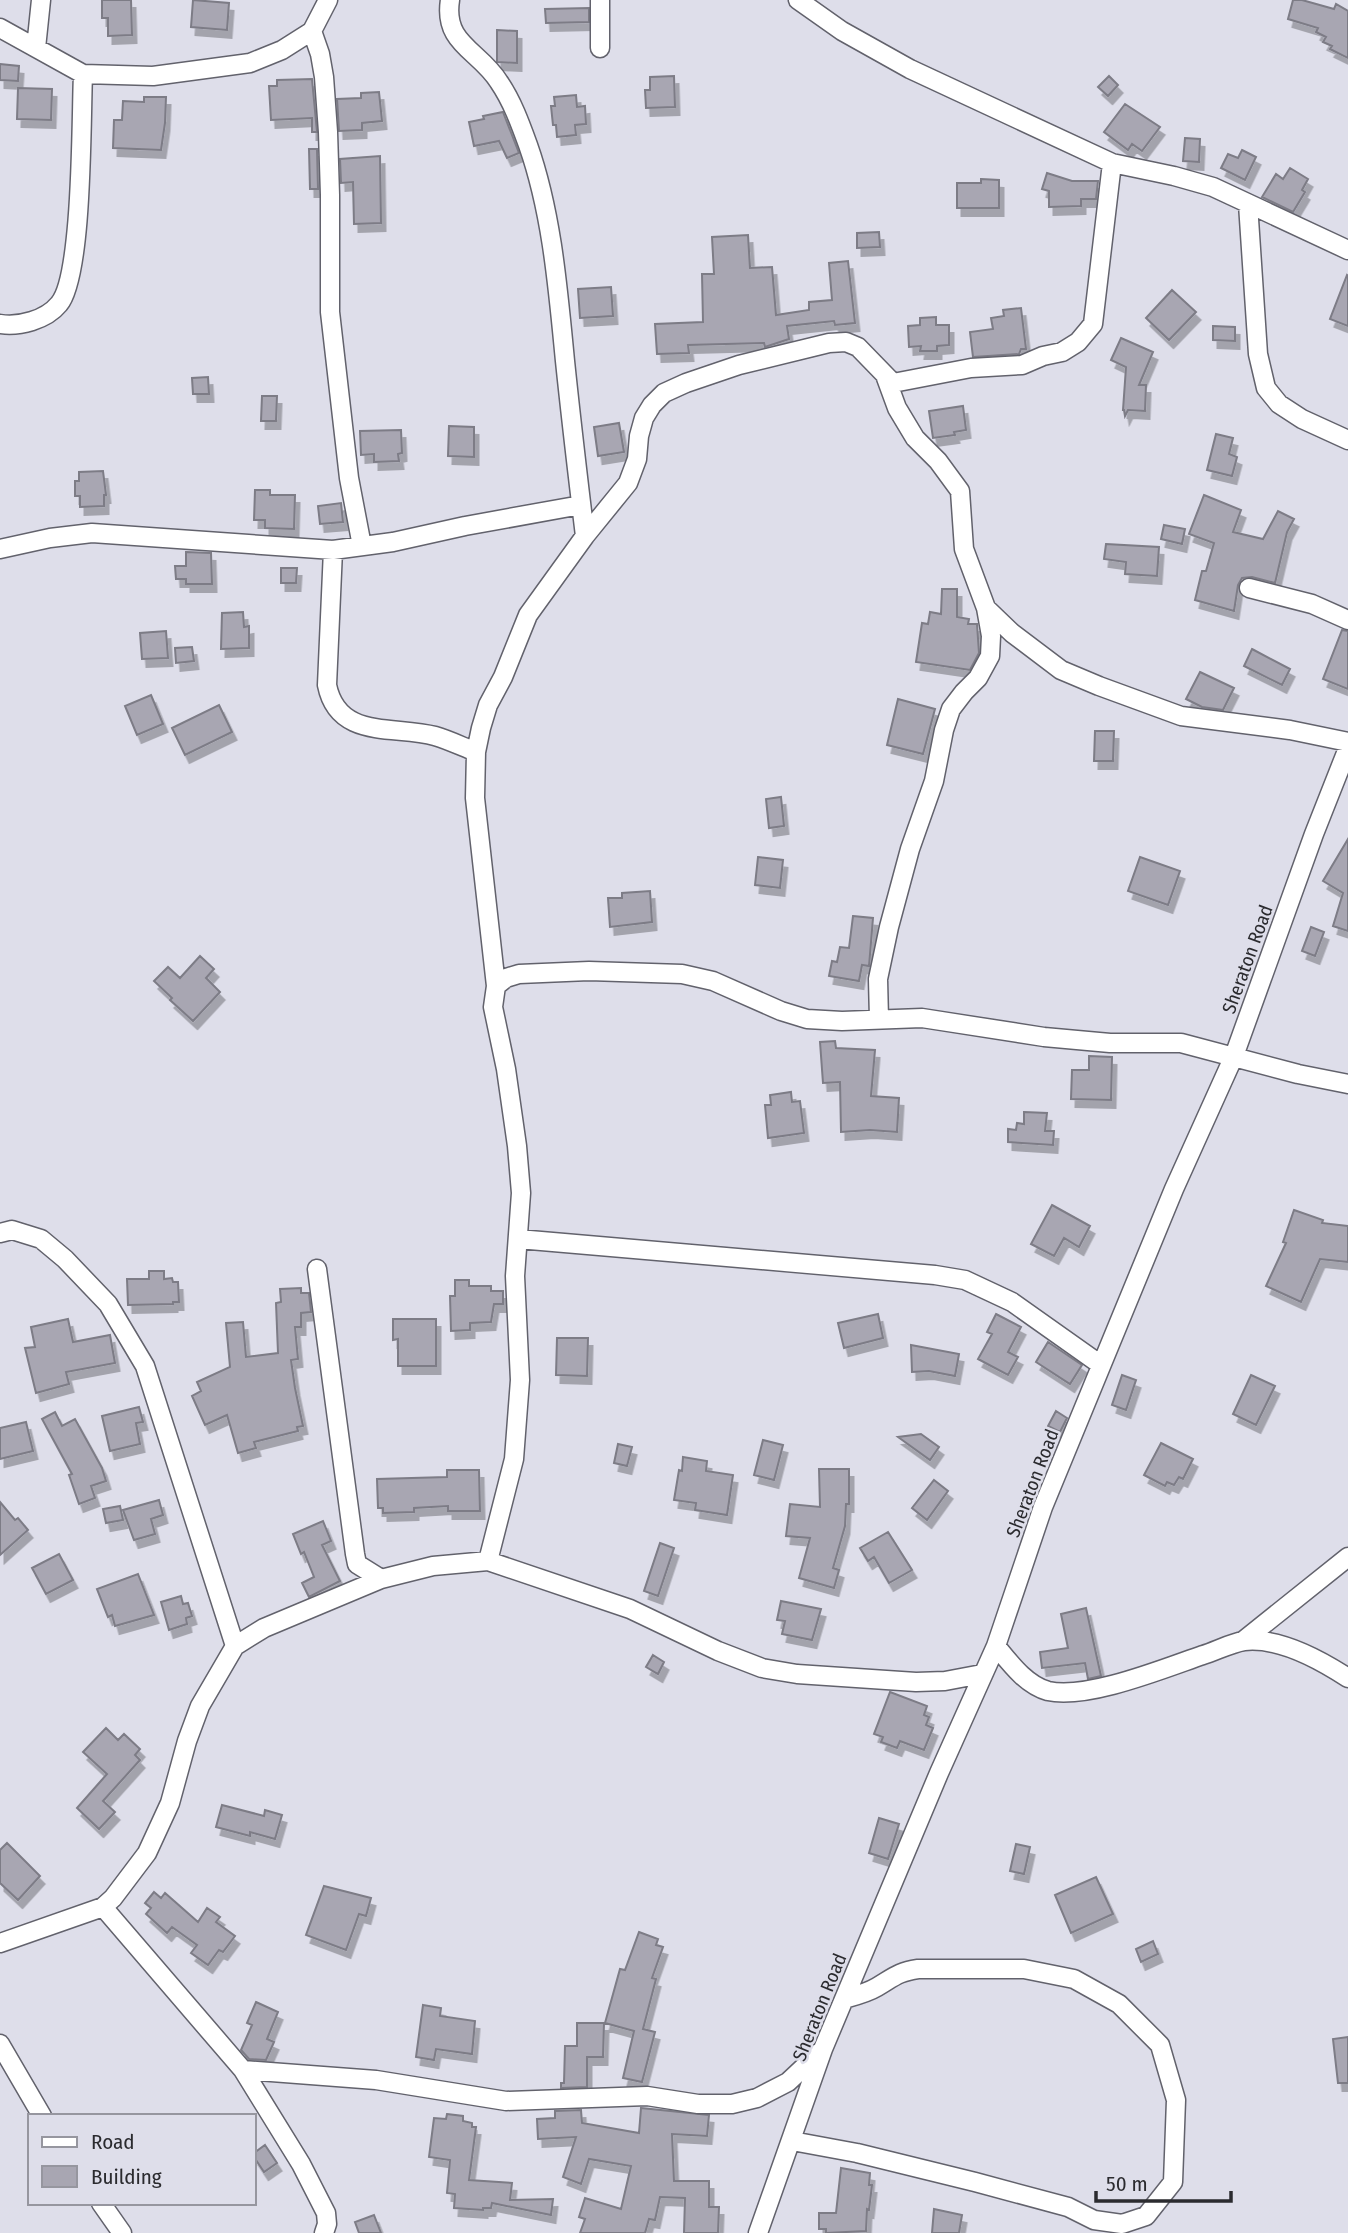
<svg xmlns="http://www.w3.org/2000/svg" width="1348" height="2233" viewBox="0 0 1348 2233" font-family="'Fira Sans Condensed',sans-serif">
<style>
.building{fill:#a8a6b2;stroke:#7d7c86;stroke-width:2;filter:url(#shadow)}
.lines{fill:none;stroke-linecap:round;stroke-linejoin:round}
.minor-casing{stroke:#62626c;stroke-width:21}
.minor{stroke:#fff;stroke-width:18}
.labels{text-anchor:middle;stroke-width:5;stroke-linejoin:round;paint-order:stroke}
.street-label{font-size:19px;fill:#2b2b2f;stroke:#dedeea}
</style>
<defs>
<filter id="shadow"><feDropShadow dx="4.5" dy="8" stdDeviation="0" flood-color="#0004"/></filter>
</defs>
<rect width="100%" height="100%" fill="#dedeea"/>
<!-- building -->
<path class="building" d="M 102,0 L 131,0 L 132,35 L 108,36 L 108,18 L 102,18 Z
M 193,0 L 229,3 L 227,30 L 191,27 Z
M 1293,0 L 1302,0 L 1334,9 L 1336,4 L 1348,11 L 1348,58 L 1330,49 L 1332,46 L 1323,42 L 1326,37 L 1316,32 L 1318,28 L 1288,19 Z
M 589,8 L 589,22 L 546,23 L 545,9 Z
M 497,30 L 517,31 L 517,63 L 497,62 Z
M 0,64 L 19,66 L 18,81 L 0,80 Z
M 674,76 L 675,107 L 646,108 L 645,90 L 650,90 L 650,77 Z
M 1109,76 L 1118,85 L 1108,96 L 1098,87 Z
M 312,79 L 317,132 L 312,132 L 312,118 L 271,120 L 269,86 L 277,86 L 277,80 Z
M 18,88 L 52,89 L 51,120 L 17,119 Z
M 379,92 L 382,121 L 362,123 L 362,130 L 339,131 L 337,99 L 361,98 L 361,93 Z
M 576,95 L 577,107 L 585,106 L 586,124 L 575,125 L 576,135 L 557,137 L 556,125 L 553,125 L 551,106 L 555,106 L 554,97 Z
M 144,97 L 166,97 L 165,123 L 161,150 L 113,148 L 114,120 L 122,120 L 123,101 L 144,102 Z
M 1125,104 L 1160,127 L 1142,151 L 1132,144 L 1128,150 L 1104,132 Z
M 503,112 L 519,153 L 507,158 L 499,141 L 474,146 L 469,122 L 484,119 L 483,116 Z
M 1185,138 L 1200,139 L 1199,162 L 1183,161 Z
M 309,149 L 317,149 L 318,189 L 310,189 Z
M 1242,150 L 1256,157 L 1245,180 L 1221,168 L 1228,154 L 1238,158 Z
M 380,156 L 381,223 L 354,224 L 353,182 L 341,183 L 340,159 Z
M 1290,168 L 1308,179 L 1302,190 L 1305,192 L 1293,212 L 1262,197 L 1276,174 L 1283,179 Z
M 1047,173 L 1072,181 L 1098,181 L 1096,199 L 1081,199 L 1081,206 L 1049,207 L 1049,191 L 1042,189 Z
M 981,179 L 999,180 L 999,208 L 957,208 L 957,183 L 981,183 Z
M 879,232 L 880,247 L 857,248 L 857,233 Z
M 748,235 L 750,268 L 772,267 L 776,315 L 809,310 L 809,302 L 832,300 L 829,263 L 848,261 L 855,323 L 835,325 L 834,321 L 787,326 L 789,339 L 765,347 L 764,343 L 688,345 L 689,353 L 657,354 L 655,324 L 703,322 L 702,274 L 714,274 L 712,237 Z
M 1347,275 L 1348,276 L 1348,326 L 1330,319 Z
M 611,287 L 613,316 L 580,318 L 578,289 Z
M 1172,290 L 1196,312 L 1169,340 L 1146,318 Z
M 1021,308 L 1026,349 L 1021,349 L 1019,354 L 973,357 L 970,332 L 993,329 L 991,318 L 1004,316 L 1003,310 Z
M 936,317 L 936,325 L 949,325 L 949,345 L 937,346 L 937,351 L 920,351 L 921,346 L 909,347 L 908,326 L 920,325 L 920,318 Z
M 1213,326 L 1235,327 L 1235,341 L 1213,340 Z
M 1121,338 L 1153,352 L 1139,385 L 1146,385 L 1145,411 L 1128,410 L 1125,416 L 1124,410 L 1123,410 L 1126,367 L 1111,360 Z
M 208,377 L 209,394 L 193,394 L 192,378 Z
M 262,396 L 277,396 L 276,421 L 261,421 Z
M 963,406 L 966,430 L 954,432 L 955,435 L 933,438 L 929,411 Z
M 619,423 L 624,452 L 598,456 L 594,427 Z
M 449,426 L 474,427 L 474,457 L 448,456 Z
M 401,430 L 402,453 L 398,454 L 399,461 L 374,462 L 374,454 L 361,455 L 360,431 Z
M 1216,434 L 1233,438 L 1229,454 L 1237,457 L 1232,476 L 1207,470 Z
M 103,471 L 106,495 L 104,495 L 104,506 L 80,507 L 80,496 L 75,496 L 75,481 L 79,481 L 79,472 Z
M 255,490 L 270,490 L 270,495 L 295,495 L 294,529 L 265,528 L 265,520 L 254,520 Z
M 1204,495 L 1241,510 L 1233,532 L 1263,539 L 1278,511 L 1294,519 L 1287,532 L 1275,583 L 1252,577 L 1242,578 L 1238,585 L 1234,611 L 1195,600 L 1202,571 L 1206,571 L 1214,543 L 1189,534 Z
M 341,503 L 343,522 L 320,524 L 318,506 Z
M 1164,525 L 1185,529 L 1182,544 L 1161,539 Z
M 1106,544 L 1159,547 L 1157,576 L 1125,574 L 1126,562 L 1104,559 Z
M 186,552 L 211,553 L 212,584 L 186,584 L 186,579 L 176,579 L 175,566 L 186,566 Z
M 281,568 L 297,568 L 296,583 L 281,583 Z
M 942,589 L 957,589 L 957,617 L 969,619 L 968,624 L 977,624 L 979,653 L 970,670 L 916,662 L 922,623 L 928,624 L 930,612 L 941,614 Z
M 243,612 L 244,627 L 249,626 L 249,648 L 221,649 L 222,613 Z
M 1342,630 L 1348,631 L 1348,689 L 1323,679 Z
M 166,631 L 168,658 L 142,659 L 140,633 Z
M 192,647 L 194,661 L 176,663 L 175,648 Z
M 1252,649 L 1290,669 L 1282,685 L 1244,666 Z
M 1200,672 L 1234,688 L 1223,710 L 1202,707 L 1186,699 Z
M 151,695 L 163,724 L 137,735 L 125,706 Z
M 898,699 L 935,709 L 923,754 L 887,745 Z
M 219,705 L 232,732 L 185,755 L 172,728 Z
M 1095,731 L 1114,731 L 1113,761 L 1094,761 Z
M 781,797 L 784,826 L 769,828 L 766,799 Z
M 1348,839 L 1348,931 L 1333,926 L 1343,893 L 1323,881 Z
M 758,857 L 783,860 L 780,888 L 755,885 Z
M 1140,857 L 1180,871 L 1168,905 L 1128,891 Z
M 650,891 L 652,922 L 610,927 L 608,898 L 622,898 L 622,893 Z
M 853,916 L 873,918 L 869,966 L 862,965 L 859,981 L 829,976 L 832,961 L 837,962 L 840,947 L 849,948 Z
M 1311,927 L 1324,932 L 1315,956 L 1302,951 Z
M 200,956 L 214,969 L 206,978 L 220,992 L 193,1021 L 170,1000 L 172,998 L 154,981 L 168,967 L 180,978 Z
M 835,1041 L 836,1048 L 875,1050 L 871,1096 L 899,1098 L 897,1132 L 870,1130 L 841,1132 L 840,1082 L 823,1083 L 820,1042 Z
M 1089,1056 L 1112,1057 L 1111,1100 L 1071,1099 L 1072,1070 L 1089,1070 Z
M 791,1092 L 792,1102 L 800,1101 L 804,1133 L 768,1138 L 765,1105 L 771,1105 L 770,1095 Z
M 1024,1112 L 1047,1113 L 1045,1131 L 1054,1131 L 1053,1145 L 1008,1142 L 1008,1129 L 1016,1130 L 1017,1123 L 1024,1124 Z
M 1052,1205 L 1090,1226 L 1079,1247 L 1064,1238 L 1054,1256 L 1031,1244 Z
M 1294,1210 L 1323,1220 L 1322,1223 L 1348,1226 L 1348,1262 L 1320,1259 L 1301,1302 L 1266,1286 L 1286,1243 L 1283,1242 Z
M 149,1271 L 164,1271 L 164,1279 L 172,1278 L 173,1282 L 178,1282 L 179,1302 L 173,1302 L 173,1304 L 128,1305 L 127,1279 L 149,1279 Z
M 455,1280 L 469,1280 L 469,1286 L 491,1286 L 491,1291 L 503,1291 L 503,1304 L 494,1304 L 491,1322 L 470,1323 L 470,1330 L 451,1331 L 450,1296 L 455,1296 Z
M 301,1288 L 301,1293 L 309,1293 L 311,1312 L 301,1313 L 301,1327 L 295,1327 L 298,1359 L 291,1360 L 295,1388 L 303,1426 L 297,1427 L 298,1431 L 254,1442 L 256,1448 L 238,1453 L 227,1415 L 205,1425 L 192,1396 L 201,1391 L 197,1382 L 230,1367 L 226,1323 L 243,1322 L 246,1357 L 278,1353 L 276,1303 L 281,1302 L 280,1289 Z
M 878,1314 L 883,1338 L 844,1348 L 838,1323 Z
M 996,1314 L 1021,1327 L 1008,1352 L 1018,1357 L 1008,1375 L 978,1359 L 992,1334 L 987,1332 Z
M 68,1319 L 73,1342 L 110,1335 L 115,1363 L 66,1372 L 69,1384 L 36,1393 L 25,1348 L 35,1347 L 31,1327 Z
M 393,1319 L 436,1319 L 436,1366 L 398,1366 L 398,1339 L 393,1340 Z
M 557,1338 L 588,1338 L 587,1376 L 556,1375 Z
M 1048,1342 L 1082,1365 L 1070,1384 L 1036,1362 Z
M 911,1345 L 959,1354 L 955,1376 L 929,1371 L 912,1372 Z
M 1122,1375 L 1136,1380 L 1126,1410 L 1112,1405 Z
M 1251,1375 L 1275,1386 L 1256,1425 L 1233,1414 Z
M 139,1407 L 143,1422 L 136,1423 L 140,1444 L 110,1451 L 102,1416 Z
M 1056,1411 L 1067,1418 L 1060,1432 L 1048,1426 Z
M 55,1412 L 62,1426 L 75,1419 L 102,1468 L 106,1481 L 91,1486 L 95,1498 L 79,1504 L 69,1475 L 72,1474 L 42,1419 Z
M 26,1422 L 33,1451 L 0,1459 L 0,1428 Z
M 921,1434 L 939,1447 L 930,1460 L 898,1437 Z
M 763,1440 L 783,1445 L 774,1480 L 754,1475 Z
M 1161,1443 L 1193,1459 L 1183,1479 L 1179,1477 L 1174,1485 L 1167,1482 L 1165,1486 L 1144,1475 Z
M 618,1444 L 632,1447 L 627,1466 L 614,1463 Z
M 683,1457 L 707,1461 L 706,1471 L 733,1475 L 727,1515 L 695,1510 L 696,1503 L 674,1500 L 679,1470 L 682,1471 Z
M 819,1469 L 849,1469 L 849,1504 L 846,1504 L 845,1526 L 833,1568 L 839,1570 L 834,1588 L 799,1578 L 810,1538 L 786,1536 L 790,1504 L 820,1507 Z
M 447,1470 L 479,1470 L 480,1511 L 448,1511 L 448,1506 L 414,1508 L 414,1512 L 383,1513 L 383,1508 L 378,1508 L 377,1479 L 447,1477 Z
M 934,1480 L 948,1491 L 927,1520 L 912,1508 Z
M 159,1500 L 163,1515 L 151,1519 L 155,1534 L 134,1540 L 123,1510 Z
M 0,1502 L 15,1520 L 18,1518 L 28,1530 L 0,1555 Z
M 120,1506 L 123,1520 L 106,1523 L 103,1509 Z
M 323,1521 L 331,1541 L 322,1545 L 340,1581 L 309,1597 L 302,1583 L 314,1577 L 304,1552 L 301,1554 L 293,1534 Z
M 888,1532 L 912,1570 L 889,1583 L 874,1557 L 868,1561 L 860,1548 Z
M 660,1543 L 674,1548 L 658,1596 L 644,1591 Z
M 59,1554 L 73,1580 L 46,1594 L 32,1568 Z
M 138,1574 L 154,1615 L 115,1626 L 112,1615 L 108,1617 L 97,1589 Z
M 181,1596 L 183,1604 L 188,1603 L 192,1616 L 186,1618 L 187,1624 L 169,1630 L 161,1602 Z
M 781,1601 L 821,1609 L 812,1640 L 782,1634 L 785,1621 L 777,1620 Z
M 1086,1608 L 1101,1676 L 1088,1679 L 1085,1663 L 1042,1668 L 1040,1652 L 1068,1648 L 1061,1614 Z
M 653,1655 L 664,1662 L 658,1674 L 646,1667 Z
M 890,1692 L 927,1706 L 924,1715 L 929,1717 L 926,1725 L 933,1728 L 924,1750 L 900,1741 L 897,1748 L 881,1742 L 883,1737 L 874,1734 Z
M 106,1728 L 118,1740 L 124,1734 L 140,1749 L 135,1755 L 140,1760 L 103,1801 L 115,1812 L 99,1829 L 77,1808 L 107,1774 L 83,1752 Z
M 222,1805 L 264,1816 L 265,1810 L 282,1815 L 275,1839 L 250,1832 L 250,1836 L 216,1827 Z
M 879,1818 L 899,1824 L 888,1859 L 869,1853 Z
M 7,1843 L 40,1876 L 18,1900 L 0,1883 L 0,1850 Z
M 1016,1844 L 1030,1847 L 1024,1874 L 1010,1871 Z
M 1096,1877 L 1113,1914 L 1071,1933 L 1055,1895 Z
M 324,1886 L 371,1898 L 366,1916 L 359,1914 L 346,1950 L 306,1935 Z
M 154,1892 L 161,1898 L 165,1893 L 198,1922 L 207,1908 L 220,1917 L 216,1922 L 235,1936 L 223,1952 L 219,1950 L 208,1965 L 191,1953 L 197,1945 L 172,1927 L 167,1933 L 146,1914 L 151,1908 L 145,1903 Z
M 639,1932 L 658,1939 L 656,1945 L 663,1947 L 652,1978 L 656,1979 L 643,2029 L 655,2032 L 642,2082 L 623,2078 L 634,2031 L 605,2023 L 620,1969 L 625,1970 Z
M 1153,1941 L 1158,1954 L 1141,1962 L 1136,1949 Z
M 256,2002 L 278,2012 L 267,2039 L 274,2042 L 266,2060 L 249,2059 L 241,2050 L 252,2025 L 247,2023 Z
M 423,2005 L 441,2008 L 440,2016 L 475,2021 L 472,2054 L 436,2049 L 434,2060 L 416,2057 Z
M 577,2023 L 604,2023 L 603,2057 L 587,2057 L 587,2087 L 561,2088 L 561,2083 L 564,2083 L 565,2046 L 577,2046 Z
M 1348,2037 L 1348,2083 L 1338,2083 L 1333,2039 Z
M 641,2108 L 709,2115 L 707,2136 L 672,2134 L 674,2181 L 709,2181 L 709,2207 L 719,2207 L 718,2233 L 684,2233 L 685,2198 L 660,2197 L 655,2220 L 649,2219 L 645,2233 L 580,2233 L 585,2219 L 579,2217 L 585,2198 L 621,2209 L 631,2166 L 589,2159 L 581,2184 L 563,2177 L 576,2137 L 538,2139 L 537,2119 L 555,2118 L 555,2111 L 581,2110 L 582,2123 L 639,2133 Z
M 447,2114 L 463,2116 L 463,2121 L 472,2123 L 472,2127 L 476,2127 L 469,2180 L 512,2183 L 510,2200 L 553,2199 L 551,2215 L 492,2203 L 491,2208 L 483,2208 L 483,2210 L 454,2208 L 455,2194 L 447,2193 L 450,2160 L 429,2157 L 434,2118 L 446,2119 Z
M 265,2145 L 277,2163 L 264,2172 L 254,2157 L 254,2153 Z
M 841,2168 L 870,2173 L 869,2185 L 872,2185 L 869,2210 L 867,2209 L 866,2231 L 826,2233 L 826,2229 L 819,2229 L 819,2213 L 836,2213 Z
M 934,2209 L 962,2215 L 959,2233 L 932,2233 Z
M 374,2215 L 381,2233 L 359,2233 L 355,2222 Z"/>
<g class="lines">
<defs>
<path id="minor" d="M 450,0 C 443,44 479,50 499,82 C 512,101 520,123 528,145 C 552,213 558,289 565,361 C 571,419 578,478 585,536
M 600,0 L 600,48
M 798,0 L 842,31 L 910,69 L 1112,163 L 1174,176 L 1213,187 L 1348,250
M 0,28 L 83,74 L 153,76 L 250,63 L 282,50 L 312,31 L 328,0
M 312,31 L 320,54 L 324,77 L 328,132 L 330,195 L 330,312 L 349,478 L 362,546
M 36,48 L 41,0
M 1248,204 L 1258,354 L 1266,388 L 1279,404 L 1302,419 L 1348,440
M 0,324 C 19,327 46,320 59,304 C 83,276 81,118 83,74
M 0,549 L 50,538 L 92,533 L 333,550 L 393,542 L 465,526 L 581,505
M 333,550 L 327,685 C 338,740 394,725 435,736 C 449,740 463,747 476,752
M 1249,588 L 1312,604 L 1348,620
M 986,608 L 1012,633 L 1061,670 L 1099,686 L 1181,716 L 1290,730 L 1348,742
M 496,986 L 475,798 L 476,752 L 481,728 L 488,705 L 503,677 L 528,615 L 585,536 L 628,483 L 637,459 L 639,436 L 644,418 L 652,405 L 664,393 L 686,383 L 739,365 L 829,343 L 846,342 L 858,347 L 893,383 L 971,368 L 1022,365 L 1043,356 L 1062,352 L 1078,342 L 1093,324 L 1112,163
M 879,1019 L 878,979 L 889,927 L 910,849 L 934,781 L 944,730 L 951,709 L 964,692 L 978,678 L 990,656 L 991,636 L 986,608 L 964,549 L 960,491 L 938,461 L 915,438 L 897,408 L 886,378
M 0,1233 L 12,1230 L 41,1239 L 65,1259 L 108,1304 L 145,1366 L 235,1646
M 518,1239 L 935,1275 L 965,1280 L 1012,1302 L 1101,1365
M 317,1269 L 355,1554 L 357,1564 L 381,1579
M 488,1561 L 514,1459 L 520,1380 L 515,1276 L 521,1193 L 517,1146 L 506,1069 L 493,1007 L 496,986 L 506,978 L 519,974 L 589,971 L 682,974 L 713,981 L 781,1011 L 807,1019 L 842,1021 L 922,1018 L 1044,1037 L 1110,1043 L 1181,1043 L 1298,1074 L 1348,1084
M 1243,1641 L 1348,1557
M 996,1646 C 1010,1663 1026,1685 1048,1691 C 1087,1700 1165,1668 1203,1655 C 1216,1651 1231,1643 1244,1641 C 1279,1637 1319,1659 1348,1678
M 103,1907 L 243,2070 L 301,2164 L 326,2213 L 327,2224 L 324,2233
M 0,1943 L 103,1907 L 113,1898 L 147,1853 L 170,1803 L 187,1741 L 200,1706 L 235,1646 L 264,1628 L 381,1579 L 433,1566 L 488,1561 L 630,1609 L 718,1651 L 762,1668 L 797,1674 L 916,1682 L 945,1681 L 982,1674
M 0,2044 L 42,2116
M 243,2070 L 376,2080 L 506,2101 L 647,2096 L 698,2104 L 732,2104 L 757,2098 L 788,2082 L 820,2052
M 792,2141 L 857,2153 L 975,2182 L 1068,2207 L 1094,2220 L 1122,2224 L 1146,2216 L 1173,2182 L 1176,2100 L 1160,2045 L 1119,2004 L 1074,1979 L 1024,1969 L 918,1969 C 898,1972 894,1977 877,1987 C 867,1993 855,1996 844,1999
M 101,2203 L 122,2233
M 758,2233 L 823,2049 L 939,1773 L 996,1646 L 1043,1507 L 1174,1189 L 1234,1056 L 1314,834 L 1348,748"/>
</defs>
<!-- minor casing -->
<use href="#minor" class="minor-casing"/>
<!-- minor -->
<use href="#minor" class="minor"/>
</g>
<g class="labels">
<!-- street labels -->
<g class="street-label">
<text transform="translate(1247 959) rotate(-70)" y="7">Sheraton Road</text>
<text transform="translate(1032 1483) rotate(-69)" y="7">Sheraton Road</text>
<text transform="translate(819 2007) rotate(-68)" y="7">Sheraton Road</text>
</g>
</g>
<!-- legend -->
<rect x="28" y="2114" width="228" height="91" fill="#dedeea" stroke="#96969f" stroke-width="2"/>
<rect x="42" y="2137" width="35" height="10" fill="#ffffff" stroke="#96969f" stroke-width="2"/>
<text x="91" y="2149" font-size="21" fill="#2b2b2f">Road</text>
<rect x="42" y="2166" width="35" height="21" fill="#a8a6b2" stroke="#96969f" stroke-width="2"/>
<text x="91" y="2184" font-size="21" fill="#2b2b2f">Building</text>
<!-- scale -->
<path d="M1096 2191v10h135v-10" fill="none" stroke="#2b2b2f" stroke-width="3.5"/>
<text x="1106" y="2191" font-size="21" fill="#2b2b2f" stroke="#dedeea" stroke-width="5" paint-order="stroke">50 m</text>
</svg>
